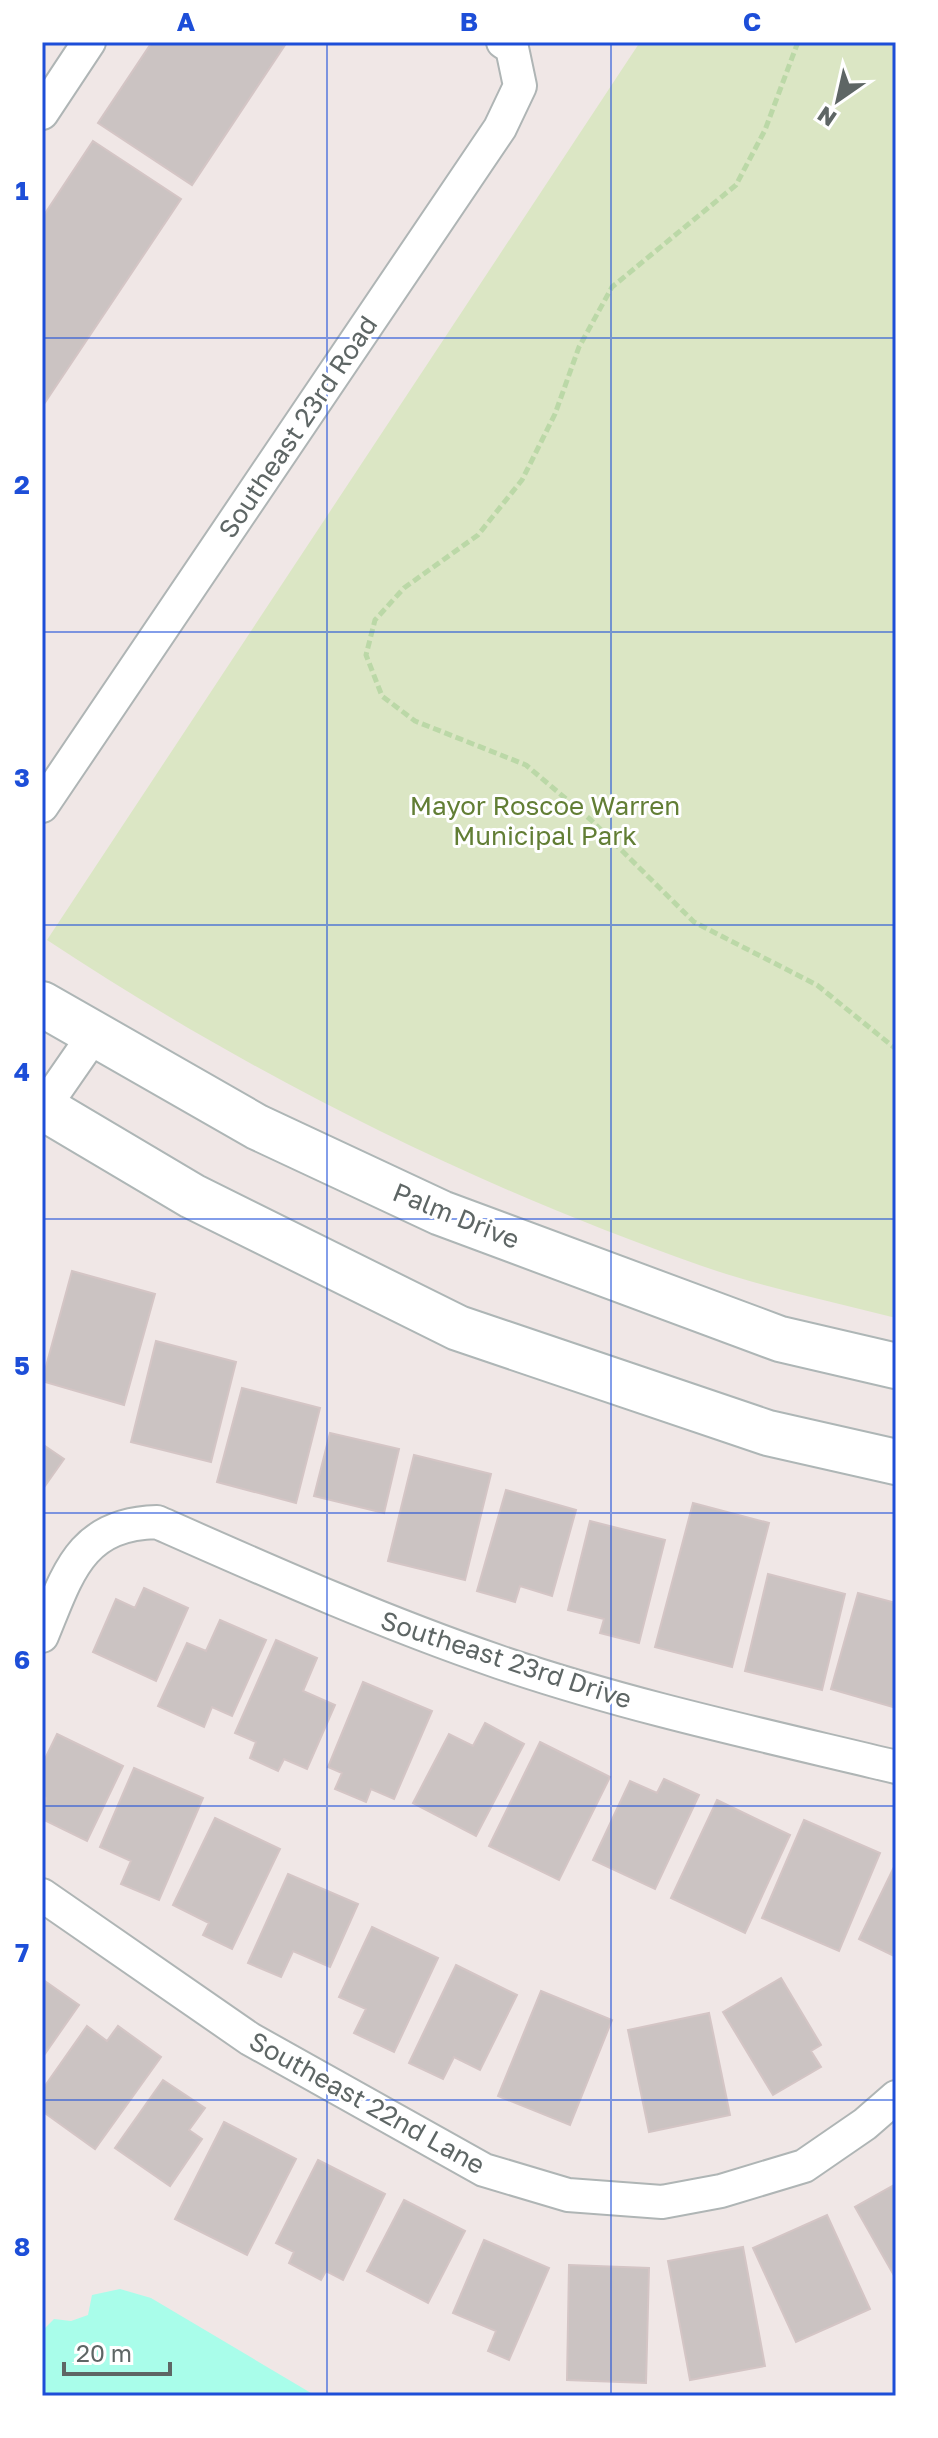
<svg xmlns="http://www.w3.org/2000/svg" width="938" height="2438" viewBox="0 0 938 2438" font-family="'Golos Text',sans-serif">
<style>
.green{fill:#dbe6c4}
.water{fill:#a9fdea}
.building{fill:#cbc3c2;stroke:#d4c5c5;stroke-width:2}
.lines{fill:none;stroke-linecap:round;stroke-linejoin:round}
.minor-casing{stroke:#afb5b5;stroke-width:36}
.secondary-casing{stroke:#aeb6b6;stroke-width:48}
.path{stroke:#bbd8a7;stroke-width:5;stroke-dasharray:8 4;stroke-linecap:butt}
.minor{stroke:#fff;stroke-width:32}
.secondary{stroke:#fff;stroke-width:44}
.grid{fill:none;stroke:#1d4ed8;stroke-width:2;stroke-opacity:0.55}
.labels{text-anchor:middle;stroke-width:6;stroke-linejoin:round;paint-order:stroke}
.street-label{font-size:26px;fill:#5e6665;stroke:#fff}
.park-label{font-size:26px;fill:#627e35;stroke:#fff}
.neatline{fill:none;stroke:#1d4ed8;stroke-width:3}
.grid-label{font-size:26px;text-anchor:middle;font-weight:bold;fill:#1d4ed8}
</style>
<rect width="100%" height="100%" fill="#f0e7e6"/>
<!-- green -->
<path class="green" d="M 640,42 L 896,42 L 896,1318 C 832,1301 765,1288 702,1266 C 471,1185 251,1075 47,940 Z"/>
<!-- water -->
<path class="water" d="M 120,2289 L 151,2298 L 316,2396 L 42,2396 L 42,2331 L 54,2319 L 71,2321 L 88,2315 L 92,2295 Z"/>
<!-- building -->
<path class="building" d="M 152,42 L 287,42 L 192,185 L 98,123 Z
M 93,141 L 181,199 L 42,407 L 42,218 Z
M 72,1271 L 155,1294 L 124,1405 L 42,1381 Z
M 156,1341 L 236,1362 L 211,1462 L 131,1442 Z
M 242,1388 L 320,1408 L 296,1503 L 217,1482 Z
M 330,1433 L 399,1449 L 384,1513 L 314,1496 Z
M 42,1444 L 64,1459 L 42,1490 Z
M 414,1455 L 491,1474 L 465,1580 L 388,1561 Z
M 506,1490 L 576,1510 L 552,1596 L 520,1586 L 515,1602 L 477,1591 Z
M 693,1503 L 769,1523 L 732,1667 L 655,1647 Z
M 590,1521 L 665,1540 L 639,1643 L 600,1633 L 604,1619 L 568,1610 Z
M 768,1574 L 845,1594 L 822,1690 L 745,1671 Z
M 144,1588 L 188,1608 L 156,1681 L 93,1652 L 116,1599 L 135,1608 Z
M 858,1593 L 896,1603 L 896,1708 L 831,1689 Z
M 220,1620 L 266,1640 L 232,1716 L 212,1707 L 204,1727 L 158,1706 L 187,1643 L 206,1651 Z
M 276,1640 L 317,1658 L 303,1691 L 335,1705 L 307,1769 L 284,1759 L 278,1771 L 250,1758 L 256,1742 L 235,1733 Z
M 363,1682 L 432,1711 L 394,1799 L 371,1789 L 366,1802 L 335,1789 L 342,1773 L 328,1767 Z
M 485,1723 L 524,1744 L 476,1836 L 413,1803 L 449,1734 L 473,1746 Z
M 57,1734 L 123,1766 L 87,1841 L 42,1819 L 46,1798 L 42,1796 L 42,1765 Z
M 540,1742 L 610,1777 L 559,1880 L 489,1846 Z
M 134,1768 L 203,1798 L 159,1900 L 121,1884 L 131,1861 L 100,1847 Z
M 664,1779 L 699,1795 L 655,1889 L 593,1860 L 630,1781 L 657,1793 Z
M 717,1800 L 790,1835 L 745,1933 L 671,1898 Z
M 215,1818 L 280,1849 L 232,1949 L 203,1935 L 209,1923 L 173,1905 Z
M 804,1820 L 880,1853 L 839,1951 L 762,1918 Z
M 896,1863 L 896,1957 L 859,1939 Z
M 288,1874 L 358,1904 L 330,1967 L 293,1951 L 281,1977 L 248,1963 Z
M 372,1927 L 438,1958 L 394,2052 L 354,2033 L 366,2009 L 339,1997 Z
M 456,1965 L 517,1995 L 480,2070 L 454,2057 L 443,2079 L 409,2063 Z
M 781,1978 L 821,2045 L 811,2051 L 821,2067 L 773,2095 L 723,2012 Z
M 42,1979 L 79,2005 L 42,2058 Z
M 541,1991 L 612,2020 L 570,2125 L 498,2096 Z
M 709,2013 L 730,2115 L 649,2132 L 628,2030 Z
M 87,2026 L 107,2041 L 118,2026 L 161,2057 L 95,2149 L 42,2111 L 42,2090 Z
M 163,2080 L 205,2108 L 189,2130 L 202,2139 L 170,2186 L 115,2148 Z
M 224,2122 L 296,2159 L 247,2255 L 175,2219 Z
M 318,2160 L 385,2194 L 343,2280 L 326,2271 L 321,2280 L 289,2263 L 294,2252 L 276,2243 Z
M 896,2184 L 896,2279 L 855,2207 Z
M 404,2200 L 465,2231 L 428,2303 L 367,2271 Z
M 827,2215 L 870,2309 L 796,2342 L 753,2248 Z
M 484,2240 L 549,2268 L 509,2360 L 488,2351 L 496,2331 L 453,2313 Z
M 743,2247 L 765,2366 L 690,2380 L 668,2261 Z
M 569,2265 L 649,2268 L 646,2383 L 567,2380 Z"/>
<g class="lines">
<defs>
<path id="minor" d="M 42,113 L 89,42
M 42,806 L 500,128 L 520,86 L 512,48 L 503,42
M 42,1110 L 94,1035
M 42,1636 C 68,1573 80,1524 157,1522 C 270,1572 382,1622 499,1662 C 628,1706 763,1735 896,1767
M 42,1895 L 250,2039 L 484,2170 L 568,2195 L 662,2202 L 721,2191 L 804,2166 L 865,2124 L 896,2097"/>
<path id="secondary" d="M 42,1004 L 257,1127 L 441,1213 L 780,1339 L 896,1366
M 42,1107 L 192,1196 L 458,1328 L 768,1433 L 896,1462"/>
</defs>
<!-- minor casing -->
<use href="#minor" class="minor-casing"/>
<!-- secondary casing -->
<use href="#secondary" class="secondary-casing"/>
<!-- path -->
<path class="path" d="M 798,42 L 765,130 L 736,185 L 612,287 L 579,347 L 555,414 L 522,480 L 478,535 L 404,588 L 375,620 L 366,655 L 382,696 L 415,721 L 526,765 L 591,820 L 694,922 L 817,985 L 896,1049"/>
<!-- minor -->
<use href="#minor" class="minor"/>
<!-- secondary -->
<use href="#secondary" class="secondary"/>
</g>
<!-- grid -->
<path class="grid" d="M 327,42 L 327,2396M 611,42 L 611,2396M 42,338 L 896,338M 42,632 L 896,632M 42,925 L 896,925M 42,1219 L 896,1219M 42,1513 L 896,1513M 42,1806 L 896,1806M 42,2100 L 896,2100"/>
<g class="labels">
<!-- street labels -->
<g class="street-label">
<text transform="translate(298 427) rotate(-56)" y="9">Southeast 23rd Road</text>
<text transform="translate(456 1216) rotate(22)" y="9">Palm Drive</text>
<text transform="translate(506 1660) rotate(18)" y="9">Southeast 23rd Drive</text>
<text transform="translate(367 2103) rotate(29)" y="9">Southeast 22nd Lane</text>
</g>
<!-- park labels -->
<g class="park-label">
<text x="545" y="815">Mayor Roscoe Warren<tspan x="545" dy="30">Municipal Park</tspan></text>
</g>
</g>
<!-- border -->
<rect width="938" height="2438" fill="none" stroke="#ffffff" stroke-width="88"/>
<!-- north arrow -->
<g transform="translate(838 100) rotate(214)" stroke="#ffffff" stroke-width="6" paint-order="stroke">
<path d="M0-6L14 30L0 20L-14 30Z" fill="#5e6665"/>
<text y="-12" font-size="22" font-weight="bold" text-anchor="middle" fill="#5e6665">N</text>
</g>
<!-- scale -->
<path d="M64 2362v12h106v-12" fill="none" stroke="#5e6665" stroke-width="4"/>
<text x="76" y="2362" font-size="24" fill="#5e6665" stroke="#ffffff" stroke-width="6" paint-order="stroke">20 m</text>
<rect x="44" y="44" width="850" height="2350" class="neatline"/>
<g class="grid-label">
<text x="186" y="31">A</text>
<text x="469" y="31">B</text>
<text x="752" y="31">C</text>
<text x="22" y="200">1</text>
<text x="22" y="494">2</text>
<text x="22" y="787">3</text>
<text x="22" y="1081">4</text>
<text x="22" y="1375">5</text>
<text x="22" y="1669">6</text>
<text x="22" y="1962">7</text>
<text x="22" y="2256">8</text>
</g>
</svg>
